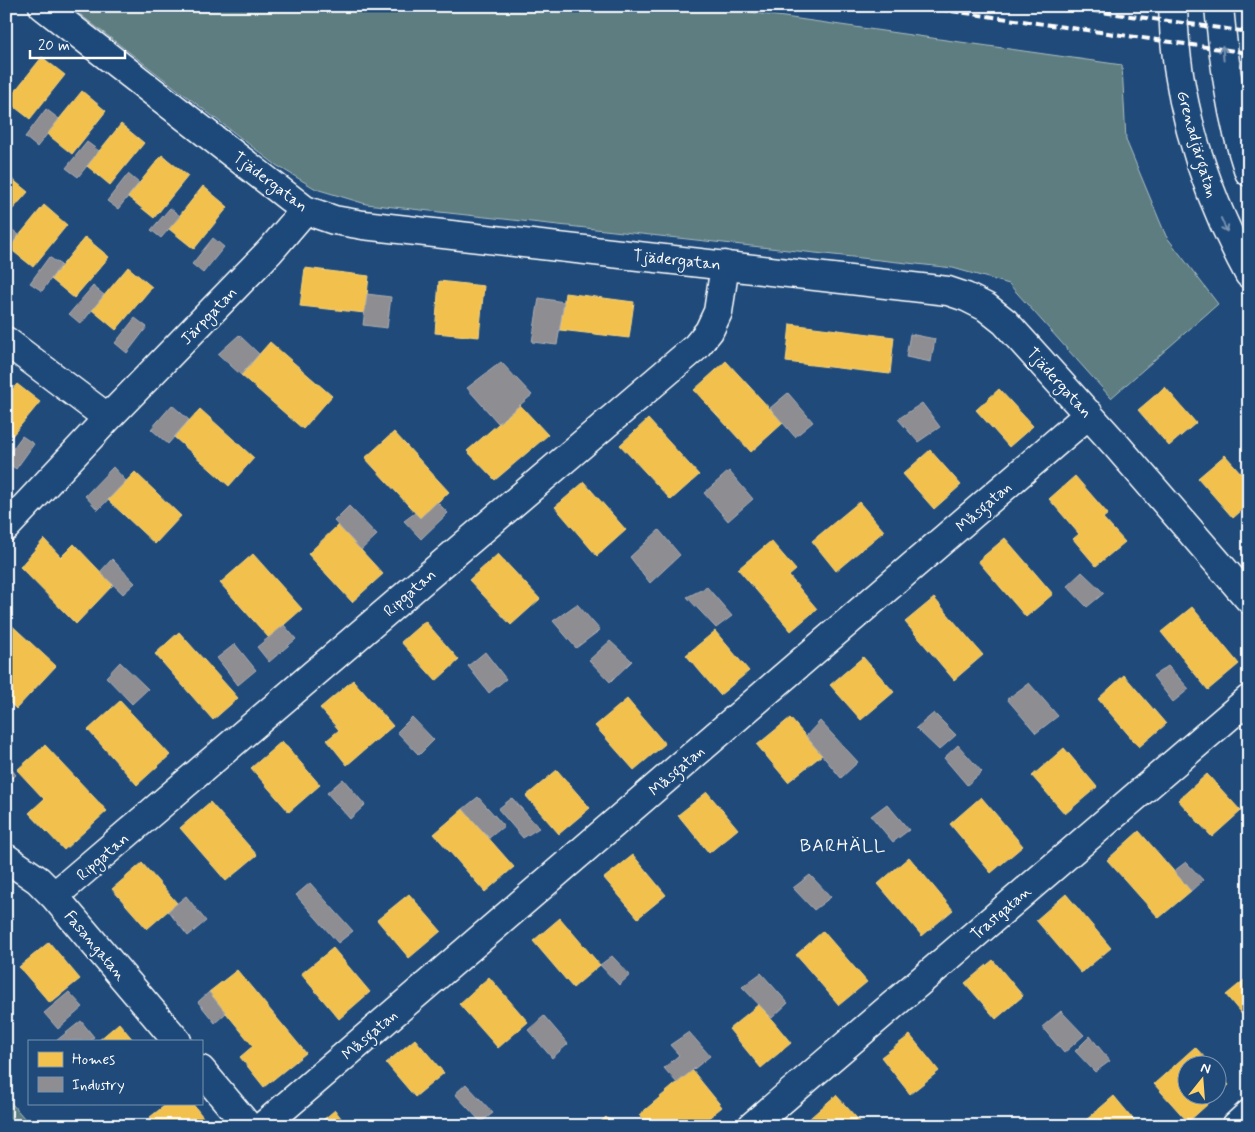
<svg xmlns="http://www.w3.org/2000/svg" width="1255" height="1132" viewBox="0 0 1255 1132" font-family="Mynerve,sans-serif">
<style>
.green{fill:#5d7d81;stroke:#aebec0}
.homes{fill:#f2c14e;stroke:#f6d483}
.industry{fill:#8d8d92;stroke:#afafb3}
.lines{fill:none;stroke-linecap:round;stroke-linejoin:round}
.minor-casing{stroke:#fff;stroke-width:31}
.minor{stroke:#1f4a7a;stroke-width:28}
.rail{stroke:#fff;stroke-width:4;stroke-dasharray:8 4;stroke-linecap:butt}
.oneway{stroke:#7992af}
.labels{text-anchor:middle;stroke-width:5;stroke-linejoin:round;paint-order:stroke}
.street-label{font-size:16px;fill:#fff;stroke:#1f4a7a}
.neighbourhood-label{font-size:18px;letter-spacing:1px;fill:#fff;stroke:#1f4a7a}
</style>
<rect width="100%" height="100%" fill="#1f4a7a"/>
<filter id="ink" filterUnits="userSpaceOnUse"><feTurbulence type="fractalNoise" baseFrequency=".02" numOctaves="2"/><feDisplacementMap in="SourceGraphic" scale="10" xChannelSelector="R" yChannelSelector="G"/><feConvolveMatrix kernelMatrix="1 2 1 2 8 2 1 2 1" color-interpolation-filters="sRGB"/></filter>
<g filter="url(#ink)">
<!-- green -->
<path class="green" d="M 69,6 L 721,6 L 756,13 L 1122,65 L 1126,140 L 1166,236 L 1218,304 L 1111,398 L 1009,284 L 953,268 L 366,204 L 316,189 L 276,165 Z
M 6,1097 L 31,1126 L 6,1126 Z"/>
<!-- homes -->
<path class="homes" d="M 42,57 L 65,75 L 30,119 L 7,101 Z
M 82,91 L 106,111 L 72,154 L 47,134 Z
M 121,124 L 144,143 L 110,185 L 87,166 Z
M 162,155 L 188,176 L 154,218 L 128,197 Z
M 6,174 L 28,192 L 6,217 Z
M 203,186 L 228,207 L 194,249 L 169,229 Z
M 44,205 L 67,225 L 33,267 L 9,248 Z
M 85,237 L 109,257 L 74,298 L 51,279 Z
M 128,267 L 152,287 L 116,330 L 92,310 Z
M 305,268 L 369,276 L 365,313 L 300,306 Z
M 439,281 L 484,286 L 479,337 L 435,333 Z
M 565,293 L 634,302 L 629,338 L 560,330 Z
M 790,324 L 894,337 L 890,374 L 786,362 Z
M 270,342 L 332,396 L 303,429 L 241,375 Z
M 726,361 L 783,423 L 751,452 L 694,390 Z
M 17,384 L 40,402 L 6,443 L 6,397 Z
M 1165,387 L 1196,423 L 1169,446 L 1138,410 Z
M 999,389 L 1033,426 L 1009,447 L 976,410 Z
M 520,405 L 548,435 L 495,480 L 467,451 Z
M 200,409 L 254,458 L 229,486 L 174,437 Z
M 648,419 L 699,475 L 671,500 L 620,445 Z
M 394,432 L 449,492 L 420,518 L 365,458 Z
M 930,450 L 961,485 L 934,509 L 903,474 Z
M 1225,455 L 1249,482 L 1249,504 L 1233,518 L 1198,478 Z
M 135,472 L 181,516 L 155,544 L 108,500 Z
M 1075,476 L 1108,514 L 1103,518 L 1125,542 L 1096,566 L 1073,539 L 1079,534 L 1049,499 Z
M 584,482 L 626,530 L 597,556 L 555,507 Z
M 859,502 L 884,531 L 836,571 L 812,541 Z
M 338,525 L 383,574 L 352,602 L 308,554 Z
M 1005,538 L 1053,594 L 1026,617 L 978,561 Z
M 44,539 L 61,557 L 74,544 L 113,585 L 76,624 L 20,567 Z
M 771,541 L 796,570 L 789,576 L 817,609 L 791,631 L 738,569 Z
M 253,554 L 302,609 L 269,638 L 220,583 Z
M 498,554 L 540,599 L 511,625 L 469,580 Z
M 934,598 L 983,655 L 954,680 L 905,622 Z
M 1192,607 L 1239,664 L 1208,690 L 1161,632 Z
M 6,620 L 56,666 L 16,709 L 6,699 Z
M 425,621 L 459,660 L 436,681 L 401,642 Z
M 715,631 L 749,671 L 720,695 L 686,655 Z
M 179,632 L 238,698 L 213,720 L 155,654 Z
M 863,657 L 894,692 L 861,720 L 830,685 Z
M 1124,675 L 1166,724 L 1139,747 L 1098,699 Z
M 353,680 L 393,726 L 347,765 L 327,740 L 339,730 L 320,708 Z
M 627,699 L 665,744 L 634,770 L 595,726 Z
M 120,701 L 170,755 L 137,785 L 88,730 Z
M 790,718 L 822,755 L 788,782 L 757,745 Z
M 282,741 L 320,785 L 289,812 L 251,768 Z
M 45,745 L 107,811 L 64,850 L 29,813 L 44,799 L 17,770 Z
M 1064,748 L 1097,787 L 1065,814 L 1032,776 Z
M 557,770 L 590,808 L 559,834 L 526,796 Z
M 1207,774 L 1241,811 L 1212,837 L 1178,800 Z
M 707,792 L 738,829 L 709,853 L 678,815 Z
M 981,797 L 1023,846 L 991,873 L 950,824 Z
M 210,802 L 257,855 L 226,881 L 180,828 Z
M 463,809 L 514,867 L 485,892 L 434,834 Z
M 1139,831 L 1191,891 L 1159,918 L 1107,860 Z
M 633,855 L 666,895 L 638,918 L 604,878 Z
M 909,857 L 953,910 L 922,936 L 878,884 Z
M 142,863 L 177,903 L 147,929 L 112,889 Z
M 409,894 L 441,931 L 409,958 L 377,920 Z
M 1066,894 L 1111,948 L 1081,973 L 1036,920 Z
M 560,918 L 600,965 L 573,988 L 533,941 Z
M 823,931 L 867,982 L 839,1005 L 796,955 Z
M 49,942 L 80,979 L 50,1003 L 19,967 Z
M 333,948 L 370,992 L 339,1019 L 301,974 Z
M 993,960 L 1023,996 L 996,1019 L 965,983 Z
M 237,970 L 306,1053 L 264,1087 L 240,1057 L 253,1046 L 209,992 Z
M 1249,976 L 1249,1023 L 1226,995 Z
M 489,977 L 528,1022 L 498,1048 L 459,1004 Z
M 759,1004 L 791,1043 L 761,1068 L 729,1029 Z
M 119,1023 L 134,1041 L 98,1041 Z
M 910,1035 L 939,1071 L 910,1094 L 881,1057 Z
M 415,1039 L 444,1073 L 415,1097 L 386,1063 Z
M 1195,1047 L 1211,1064 L 1188,1064 L 1188,1094 L 1218,1094 L 1218,1072 L 1229,1085 L 1188,1122 L 1154,1084 Z
M 692,1070 L 722,1107 L 699,1126 L 649,1126 L 639,1115 Z
M 836,1095 L 864,1126 L 817,1126 L 810,1118 Z
M 1114,1096 L 1139,1126 L 1089,1126 L 1085,1121 Z
M 168,1103 L 192,1103 L 210,1126 L 157,1126 L 150,1117 Z
M 335,1110 L 347,1126 L 316,1126 Z
M 606,1117 L 614,1126 L 596,1126 Z"/>
<!-- industry -->
<path class="industry" d="M 46,109 L 59,119 L 37,147 L 25,137 Z
M 87,142 L 99,151 L 78,177 L 66,168 Z
M 128,174 L 139,183 L 118,209 L 107,201 Z
M 170,208 L 180,216 L 161,238 L 151,230 Z
M 9,227 L 19,235 L 6,252 L 6,231 Z
M 213,238 L 224,247 L 203,273 L 192,264 Z
M 49,257 L 61,265 L 42,291 L 30,283 Z
M 93,286 L 104,295 L 81,324 L 69,314 Z
M 367,294 L 391,297 L 387,328 L 363,325 Z
M 539,298 L 564,302 L 557,345 L 532,342 Z
M 135,318 L 147,327 L 127,353 L 115,343 Z
M 910,334 L 935,339 L 931,362 L 906,357 Z
M 239,335 L 259,354 L 241,375 L 218,354 Z
M 501,362 L 532,395 L 498,423 L 467,388 Z
M 788,393 L 813,422 L 795,437 L 770,408 Z
M 922,403 L 940,427 L 918,442 L 898,419 Z
M 172,405 L 189,420 L 168,444 L 151,429 Z
M 22,436 L 34,444 L 16,469 L 6,462 L 6,458 Z
M 113,467 L 126,481 L 98,510 L 85,496 Z
M 729,471 L 753,499 L 728,521 L 704,493 Z
M 437,502 L 448,513 L 421,539 L 404,521 L 415,513 L 420,518 Z
M 349,506 L 377,535 L 361,550 L 334,521 Z
M 659,530 L 680,555 L 650,583 L 630,557 Z
M 112,559 L 135,583 L 123,594 L 100,572 Z
M 1082,572 L 1104,593 L 1087,607 L 1067,586 Z
M 707,587 L 732,616 L 716,628 L 687,597 Z
M 577,604 L 600,630 L 576,648 L 553,621 Z
M 284,625 L 296,639 L 269,662 L 257,647 Z
M 610,641 L 632,661 L 610,682 L 589,660 Z
M 235,644 L 256,670 L 238,685 L 217,658 Z
M 485,652 L 506,679 L 489,693 L 468,666 Z
M 120,662 L 148,689 L 132,704 L 106,677 Z
M 1168,666 L 1189,689 L 1173,702 L 1153,676 Z
M 1029,683 L 1058,716 L 1036,733 L 1007,699 Z
M 934,713 L 956,735 L 939,750 L 916,728 Z
M 412,717 L 434,740 L 419,755 L 397,732 Z
M 820,721 L 858,762 L 841,778 L 806,736 Z
M 958,745 L 982,772 L 967,785 L 944,758 Z
M 6,762 L 16,775 L 6,783 Z
M 343,779 L 365,805 L 350,819 L 327,793 Z
M 478,797 L 504,826 L 489,838 L 463,809 Z
M 512,798 L 539,828 L 523,838 L 498,809 Z
M 887,804 L 909,830 L 893,842 L 871,816 Z
M 1186,862 L 1203,880 L 1191,891 L 1174,871 Z
M 810,875 L 831,897 L 814,910 L 793,888 Z
M 310,883 L 353,931 L 338,943 L 296,895 Z
M 186,896 L 206,921 L 188,936 L 168,911 Z
M 612,956 L 630,975 L 619,985 L 600,965 Z
M 761,973 L 788,1003 L 772,1018 L 742,987 Z
M 69,992 L 83,1007 L 58,1029 L 44,1013 Z
M 209,992 L 226,1013 L 215,1023 L 198,1002 Z
M 1061,1011 L 1084,1035 L 1064,1053 L 1042,1027 Z
M 544,1016 L 568,1044 L 552,1058 L 528,1030 Z
M 81,1021 L 94,1037 L 90,1041 L 56,1041 Z
M 689,1032 L 710,1056 L 677,1083 L 664,1068 L 679,1055 L 670,1045 Z
M 1090,1036 L 1110,1061 L 1095,1072 L 1075,1051 Z
M 466,1084 L 493,1113 L 481,1122 L 455,1094 Z"/>
<g class="lines">
<defs>
<path id="minor" d="M 43,6 L 305,210 L 334,220 L 363,225 L 948,291 L 966,297 L 986,307 L 1005,322 L 1116,445 L 1249,599
M 1173,6 C 1175,101 1204,191 1249,274
M 1219,6 C 1224,63 1231,118 1249,172
M 6,341 L 108,418
M 6,527 L 108,418 L 270,251 L 305,210
M 6,858 L 38,880 L 54,896 L 177,1041
M 54,896 L 696,347 L 709,331 L 718,312 L 725,265
M 201,1070 L 248,1126
M 263,1126 L 1089,414
M 752,1126 L 1249,699
M 1236,1126 L 1249,1114"/>
</defs>
<!-- minor casing -->
<use href="#minor" class="minor-casing"/>
<!-- minor -->
<use href="#minor" class="minor"/>
<!-- rail -->
<path class="rail" d="M 916,6 L 1249,53
M 1057,6 L 1249,32"/>
</g>
<!-- one-way arrows -->
<defs><path id="oneway-shaft" d="M-6 0H5M1.5-3L5.5 0L1.5 3" fill="none" stroke-width="1.6" stroke-linecap="round" stroke-linejoin="round" transform="scale(1.25)"/></defs>
<g class="oneway">
<use href="#oneway-shaft" transform="translate(1223 53) rotate(-95)"/>
<use href="#oneway-shaft" transform="translate(1224 225) rotate(66)"/>
</g>
</g>
<g class="labels">
<!-- street labels -->
<g class="street-label">
<text transform="translate(1198 144) rotate(74)" y="6">Grenadjärgatan</text>
<text transform="translate(271 181) rotate(37)" y="6">Tjädergatan</text>
<text transform="translate(677 259) rotate(6)" y="6">Tjädergatan</text>
<text transform="translate(208 315) rotate(-46)" y="6">Järpgatan</text>
<text transform="translate(1060 382) rotate(48)" y="6">Tjädergatan</text>
<text transform="translate(983 506) rotate(-41)" y="6">Måsgatan</text>
<text transform="translate(409 592) rotate(-41)" y="6">Ripgatan</text>
<text transform="translate(676 770) rotate(-41)" y="6">Måsgatan</text>
<text transform="translate(102 856) rotate(-41)" y="6">Ripgatan</text>
<text transform="translate(1000 912) rotate(-41)" y="6">Trastgatan</text>
<text transform="translate(96 945) rotate(50)" y="6">Fasangatan</text>
<text transform="translate(369 1034) rotate(-41)" y="6">Måsgatan</text>
</g>
<!-- neighbourhood labels -->
<g class="neighbourhood-label">
<text x="843" y="851">BARHÄLL</text>
</g>
</g>
<!-- margin -->
<rect width="1255" height="1132" fill="none" stroke="#1f4a7a" stroke-width="25"/>
<rect x="12" y="12" width="1230" height="1107" fill="none" stroke="#fff" stroke-width="2" filter="url(#ink)"/>
<!-- legend -->
<rect x="28" y="1040" width="175" height="65" fill="#1f4a7a" stroke="#7992af"/>
<rect x="38" y="1052" width="25" height="15" fill="#f2c14e" stroke="#7992af"/>
<text x="72" y="1064" font-size="15" fill="#ffffff">Homes</text>
<rect x="38" y="1077" width="25" height="15" fill="#8d8d92" stroke="#7992af"/>
<text x="72" y="1090" font-size="15" fill="#ffffff">Industry</text>
<!-- north arrow -->
<g transform="translate(1202 1080) rotate(17)"><circle r="24" fill="#1f4a7a" stroke="#7992af"/>
<path d="M0-4L9 19L0 12L-9 19Z" fill="#ffd166"/>
<text y="-8" font-size="14" font-weight="bold" text-anchor="middle" fill="#ffffff">N</text>
</g>
<!-- scale -->
<path d="M30 50v8h95v-8" fill="none" stroke="#ffffff" stroke-width="2.5"/>
<text x="38" y="50" font-size="15" fill="#ffffff" stroke="#1f4a7a" stroke-width="4" paint-order="stroke">20 m</text>
</svg>
